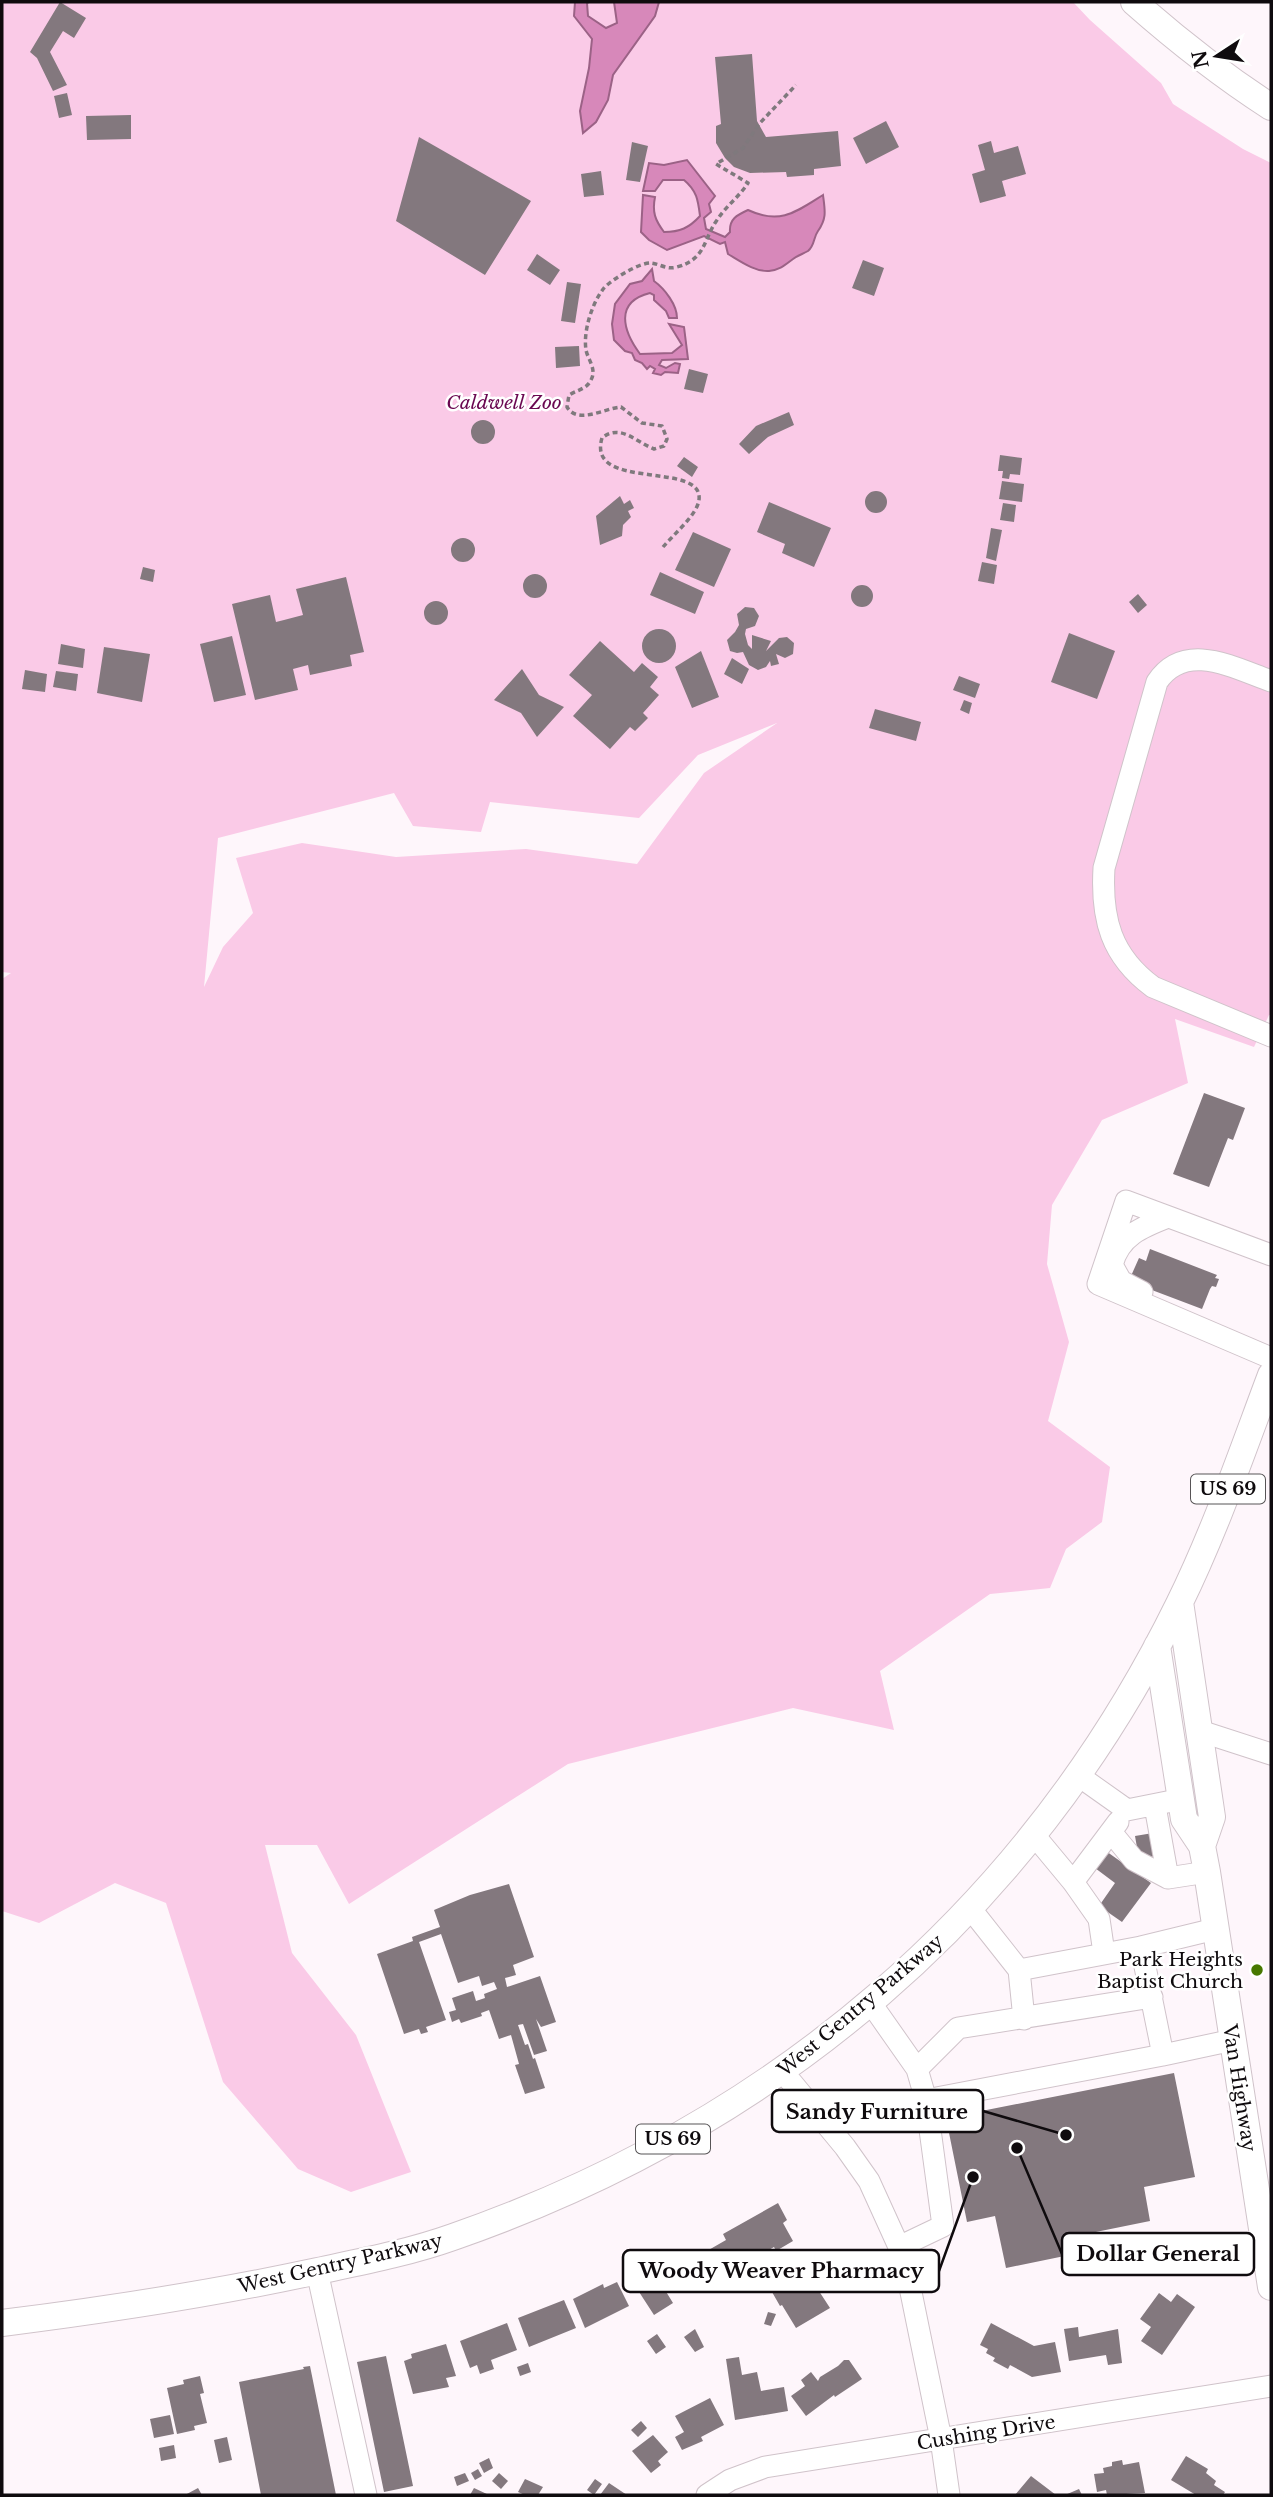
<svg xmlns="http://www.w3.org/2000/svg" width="1273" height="2497" viewBox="0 0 1273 2497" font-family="'Libre Baskerville',serif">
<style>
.green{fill:#facae7;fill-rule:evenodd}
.water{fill:#d788ba;stroke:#9b6286;stroke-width:2}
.building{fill:#83787e}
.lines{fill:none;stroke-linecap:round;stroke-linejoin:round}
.minor-casing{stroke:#d0c3ca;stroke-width:23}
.major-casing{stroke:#d0c3ca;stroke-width:28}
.path{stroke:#7f797d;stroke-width:3.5;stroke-dasharray:5 3.5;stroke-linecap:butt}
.minor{stroke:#fff;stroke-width:21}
.major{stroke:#fff;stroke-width:26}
.poi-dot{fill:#477800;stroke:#fff;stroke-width:2.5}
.labels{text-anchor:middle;stroke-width:5;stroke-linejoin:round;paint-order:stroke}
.shield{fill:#fff;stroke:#575456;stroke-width:2}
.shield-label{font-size:18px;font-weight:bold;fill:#0f0b0e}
.park-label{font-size:19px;font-style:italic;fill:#6a0851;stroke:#fff}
.poi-label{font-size:19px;fill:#0f0b0e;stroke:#fff;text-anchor:end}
.street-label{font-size:19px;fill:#0f0b0e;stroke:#fff}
.leader{fill:none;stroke:#0f0b0e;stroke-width:2.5}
.callout-dot{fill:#0f0b0e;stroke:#fff;stroke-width:2.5}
.callout{fill:#fff;stroke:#0f0b0e;stroke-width:2.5}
.callout-label{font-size:21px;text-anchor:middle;font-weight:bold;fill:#0f0b0e}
</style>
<rect width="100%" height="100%" fill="#fef6fb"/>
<!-- green -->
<path class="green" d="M 2,2 L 1073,2 L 1090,20 L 1161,83 L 1173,104 L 1243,149 L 1271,163 L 1271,1015 L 1269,1015 L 1254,1047 L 1175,1019 L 1188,1083 L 1102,1120 L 1052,1205 L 1047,1264 L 1069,1342 L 1048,1421 L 1110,1467 L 1102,1522 L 1066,1549 L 1050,1588 L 990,1594 L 880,1671 L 894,1730 L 793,1708 L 568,1764 L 349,1904 L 317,1845 L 265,1845 L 292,1953 L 356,2035 L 411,2172 L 351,2192 L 298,2169 L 223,2082 L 166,1903 L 115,1883 L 39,1923 L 2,1911 L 2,979 L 11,973 L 2,972 ZM 777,723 L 704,773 L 637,864 L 526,849 L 396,857 L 302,843 L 236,858 L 253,913 L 223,947 L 204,987 L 218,838 L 394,793 L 413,826 L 481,832 L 490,802 L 639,818 L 698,755 Z"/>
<!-- water -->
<path class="water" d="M 575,2 L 589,2 L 587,3 L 588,16 L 606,28 L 617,23 L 614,2 L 659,2 L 655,16 L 613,75 L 608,100 L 596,122 L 583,133 L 580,111 L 589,68 L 592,39 L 574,16 Z
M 687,160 L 715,196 L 709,204 L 711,212 L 704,218 L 706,229 L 725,237 L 730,232 C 729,219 737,215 748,210 C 780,225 796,212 823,195 C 825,211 827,218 818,231 C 813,238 815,245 808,251 C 803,254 798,255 793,259 C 785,265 780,270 769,271 C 755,272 740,261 728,254 L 725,242 L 720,244 L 704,236 L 667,250 L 649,240 L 641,232 L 643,195 L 655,197 C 652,212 655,220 664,232 C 680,232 689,228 700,216 C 698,200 697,191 684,180 L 663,180 L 655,191 L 643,191 L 649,163 L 664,165 Z
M 652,269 L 654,281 C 665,289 677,305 677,318 L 669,318 L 666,311 L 654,300 L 654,295 L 650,293 C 614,302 623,331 640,354 L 672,353 L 682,345 L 669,324 L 684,327 L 688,359 L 662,360 L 659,365 L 666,368 L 675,363 L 680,364 L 678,373 L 665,372 L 661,375 L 653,373 L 655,369 L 650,366 L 647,369 L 642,363 L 635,360 L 632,353 L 625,351 L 614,340 L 612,324 L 615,304 L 630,284 L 642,281 Z"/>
<!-- building -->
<path class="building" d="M 60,2 L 86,18 L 74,38 L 63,31 L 50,52 L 67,85 L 53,91 L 37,58 L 30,52 Z
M 752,54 L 757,121 L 766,137 L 838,131 L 841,166 L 814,169 L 814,175 L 787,177 L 786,172 L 750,173 L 734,167 L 725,158 L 716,143 L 716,126 L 721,124 L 715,57 Z
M 67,93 L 72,115 L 59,118 L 54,96 Z
M 131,115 L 131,139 L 87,140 L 86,116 Z
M 886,121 L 899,147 L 866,164 L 853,138 Z
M 419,137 L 531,201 L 485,275 L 396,221 Z
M 991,141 L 994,153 L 1018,146 L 1026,174 L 1002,181 L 1006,196 L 980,203 L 972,174 L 985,170 L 978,145 Z
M 632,142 L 648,146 L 640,182 L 626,180 Z
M 601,171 L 604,195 L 584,197 L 581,174 Z
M 537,254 L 560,270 L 550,285 L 527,270 Z
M 863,260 L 884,268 L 874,296 L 852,288 Z
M 567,282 L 581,284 L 575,323 L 561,321 Z
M 579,346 L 580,366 L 556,368 L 555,347 Z
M 689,369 L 708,374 L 703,393 L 684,389 Z
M 789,412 L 794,425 L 768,437 L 749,454 L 739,444 L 756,426 Z
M471 432a12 12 0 1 1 24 0a12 12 0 1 1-24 0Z
M 1000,455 L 1022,458 L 1020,475 L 1010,474 L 1009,479 L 1002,478 L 1003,471 L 998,471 Z
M 684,457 L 698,467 L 692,477 L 677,466 Z
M 1002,481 L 1024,484 L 1022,502 L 999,499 Z
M865 502a11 11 0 1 1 22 0a11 11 0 1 1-22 0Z
M 620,496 L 624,504 L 630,500 L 634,508 L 628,511 L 631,517 L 623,525 L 622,536 L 600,545 L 596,516 Z
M 769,502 L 831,528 L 814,567 L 782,553 L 785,544 L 757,532 Z
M 1003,503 L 1016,505 L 1014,522 L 1000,520 Z
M 991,528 L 1002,530 L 996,561 L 986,558 Z
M 693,532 L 731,549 L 714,587 L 675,570 Z
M451 550a12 12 0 1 1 24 0a12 12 0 1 1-24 0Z
M 982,562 L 997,565 L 994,584 L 978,581 Z
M 143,567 L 155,570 L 153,582 L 140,579 Z
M 660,572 L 704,592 L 695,614 L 650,595 Z
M523 586a12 12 0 1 1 24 0a12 12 0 1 1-24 0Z
M 346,577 L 364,652 L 350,655 L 352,666 L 310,675 L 308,665 L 293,669 L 298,690 L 255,700 L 232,604 L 270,595 L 276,622 L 284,620 L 303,615 L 296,589 Z
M851 596a11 11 0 1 1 22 0a11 11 0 1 1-22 0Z
M 1138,594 L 1147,605 L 1138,613 L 1129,602 Z
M424 613a12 12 0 1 1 24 0a12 12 0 1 1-24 0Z
M 745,607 L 754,608 L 759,616 L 755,626 L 746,629 L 745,634 L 748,645 L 752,649 L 752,635 L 771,641 L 766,651 L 779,638 L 787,637 L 794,643 L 793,654 L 785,658 L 776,654 L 779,664 L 771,666 L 770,661 L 766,667 L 758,670 L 749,665 L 743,652 L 737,653 L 730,651 L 727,640 L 735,632 L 739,625 L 737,614 Z
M642 646a17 17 0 1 1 34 0a17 17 0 1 1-34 0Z
M 1069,633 L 1115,651 L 1097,699 L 1051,682 Z
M 232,636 L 246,695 L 214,702 L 200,644 Z
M 600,641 L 634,672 L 642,663 L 658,677 L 650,687 L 659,695 L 643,713 L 648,718 L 635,731 L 630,727 L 610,749 L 573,716 L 592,695 L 569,675 Z
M 61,644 L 85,649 L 83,668 L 58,664 Z
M 104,647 L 150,654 L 142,702 L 97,693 Z
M 701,651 L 719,697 L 692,708 L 675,667 Z
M 732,658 L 749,669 L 742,684 L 724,674 Z
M 522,669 L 539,695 L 564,707 L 537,737 L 521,713 L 494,700 Z
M 25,670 L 47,674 L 45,692 L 22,689 Z
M 56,671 L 78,674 L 76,691 L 53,687 Z
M 959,676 L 980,684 L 975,698 L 953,690 Z
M 964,700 L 972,703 L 969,714 L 960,710 Z
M 875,709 L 921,722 L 916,741 L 869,728 Z
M 1204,1093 L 1245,1108 L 1233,1140 L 1228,1138 L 1209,1187 L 1173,1174 Z
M 1150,1249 L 1217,1275 L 1215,1278 L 1219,1279 L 1216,1287 L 1212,1286 L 1210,1289 L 1202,1309 L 1136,1284 L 1131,1276 L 1139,1258 L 1146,1261 Z
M 1153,1833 L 1157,1856 L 1139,1859 L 1135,1836 Z
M 1103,1849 L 1151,1883 L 1122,1922 L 1099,1906 L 1115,1883 L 1091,1865 Z
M 509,1884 L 534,1957 L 513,1965 L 516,1975 L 505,1978 L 507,1987 L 540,1976 L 556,2022 L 541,2027 L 536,2019 L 547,2051 L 534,2055 L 523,2024 L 518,2025 L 525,2045 L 528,2044 L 533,2059 L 535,2058 L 545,2088 L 525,2094 L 515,2065 L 519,2064 L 511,2035 L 499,2039 L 489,2010 L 481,2013 L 482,2016 L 461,2023 L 459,2019 L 452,2022 L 449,2012 L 456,2010 L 452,1998 L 473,1991 L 476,2001 L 485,1998 L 484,1994 L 497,1989 L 494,1982 L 482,1986 L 479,1976 L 458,1983 L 441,1934 L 419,1942 L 446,2020 L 426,2027 L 428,2032 L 421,2034 L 419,2029 L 404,2034 L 377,1954 L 413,1941 L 412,1937 L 440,1927 L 434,1910 L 470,1895 Z
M 1174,2073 L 1195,2177 L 1144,2187 L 1150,2221 L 1081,2235 L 1084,2252 L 1006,2268 L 995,2216 L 967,2222 L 946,2118 Z
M 778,2203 L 787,2220 L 783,2223 L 793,2241 L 776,2251 L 774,2247 L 745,2264 L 737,2252 L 722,2261 L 731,2276 L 710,2288 L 693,2259 L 726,2240 L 723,2234 Z
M 667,2249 L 685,2277 L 665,2290 L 673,2303 L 654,2315 L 630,2278 L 639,2272 L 637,2268 Z
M 817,2268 L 825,2283 L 817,2288 L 830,2308 L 796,2328 L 782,2305 L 780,2306 L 768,2285 L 790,2271 L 796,2281 Z
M 617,2282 L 629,2306 L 585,2328 L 573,2299 L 603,2284 L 604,2288 Z
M 1159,2293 L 1171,2302 L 1177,2294 L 1195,2307 L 1162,2355 L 1141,2341 L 1151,2327 L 1140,2319 Z
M 564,2300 L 576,2328 L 529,2347 L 518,2318 Z
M 768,2312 L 776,2314 L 771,2326 L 764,2324 Z
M 507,2323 L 517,2350 L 491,2360 L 494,2369 L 480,2374 L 477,2365 L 470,2368 L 460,2341 Z
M 991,2323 L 1034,2346 L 1055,2342 L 1061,2372 L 1032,2377 L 1010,2365 L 1008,2369 L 993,2361 L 995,2358 L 986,2353 L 988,2349 L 980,2345 Z
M 1078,2327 L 1079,2337 L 1118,2329 L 1122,2363 L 1108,2365 L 1106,2355 L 1069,2361 L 1064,2329 Z
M 695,2329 L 704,2347 L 695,2352 L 684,2337 Z
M 657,2334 L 666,2347 L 656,2354 L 647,2341 Z
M 446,2344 L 456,2376 L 446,2378 L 449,2387 L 413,2394 L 404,2361 L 412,2358 L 411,2354 Z
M 386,2356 L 413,2486 L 384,2492 L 357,2362 Z
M 739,2357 L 742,2375 L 757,2372 L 761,2391 L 784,2387 L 788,2411 L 735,2420 L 726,2359 Z
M 844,2360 L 849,2360 L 862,2379 L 835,2397 L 834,2395 L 806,2416 L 791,2396 L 805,2386 L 801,2380 L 811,2372 L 818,2381 L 820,2377 L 838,2366 Z
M 528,2363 L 531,2372 L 520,2376 L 517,2367 Z
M 310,2366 L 336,2495 L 261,2495 L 239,2382 L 304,2369 L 303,2367 Z
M 200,2376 L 204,2393 L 200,2394 L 207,2423 L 194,2426 L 195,2430 L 177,2434 L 167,2388 L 184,2384 L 183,2380 Z
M 710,2398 L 724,2425 L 701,2437 L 703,2441 L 682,2450 L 675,2437 L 684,2432 L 675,2416 Z
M 170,2415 L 174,2434 L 154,2438 L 150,2419 Z
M 641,2421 L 647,2428 L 638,2437 L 631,2430 Z
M 653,2435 L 668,2452 L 658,2461 L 661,2465 L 651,2473 L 632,2451 Z
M 227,2437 L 232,2460 L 219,2463 L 214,2440 Z
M 174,2445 L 176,2458 L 161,2461 L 159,2448 Z
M 1186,2456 L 1208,2469 L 1206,2473 L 1216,2481 L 1214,2485 L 1225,2492 L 1223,2495 L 1196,2495 L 1171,2480 Z
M 489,2458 L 493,2468 L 484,2473 L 479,2463 Z
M 1122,2460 L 1123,2465 L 1139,2462 L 1145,2493 L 1107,2495 L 1106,2490 L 1097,2492 L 1094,2474 L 1104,2473 L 1103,2468 L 1112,2466 L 1112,2462 Z
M 478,2469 L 482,2476 L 475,2480 L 471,2473 Z
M 465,2473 L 469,2481 L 457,2486 L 454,2477 Z
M 499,2473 L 508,2481 L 501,2489 L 492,2481 Z
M 1031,2476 L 1056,2495 L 1015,2495 Z
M 525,2479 L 543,2487 L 538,2495 L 525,2495 L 518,2492 Z
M 595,2479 L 602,2484 L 594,2495 L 587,2490 Z
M 609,2483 L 627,2495 L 600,2495 Z
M 198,2488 L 202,2495 L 185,2495 Z
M 474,2488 L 489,2495 L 470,2495 Z
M 1079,2489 L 1082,2495 L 1065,2495 Z"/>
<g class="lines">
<defs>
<path id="minor" d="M 1271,681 C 1234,668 1185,640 1157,682 L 1104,868 C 1101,919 1111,956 1153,987 L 1271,1036
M 1271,1255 L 1126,1201 L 1098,1284 L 1271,1358
M 1142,1292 L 1121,1281 L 1112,1265 C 1119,1236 1142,1227 1168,1217
M 1200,1731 L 1271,1754
M 1079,1776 L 1127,1810 L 1182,1799
M 1155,1806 L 1168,1878
M 1111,1832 L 1134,1860 L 1168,1878 L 1207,1872
M 1034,1835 L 1073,1882 L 1099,1919 L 1104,1953
M 1073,1882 L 1118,1822
M 1141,1947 L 1215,1929
M 1019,1970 L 1024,2019
M 870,2002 L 917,2069 L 926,2100 L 943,2226 L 899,2247
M 1163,2055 L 1233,2040
M 917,2069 L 958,2028 L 1152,1997
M 783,2072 L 845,2147 L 869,2181 L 904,2258 L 941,2439 L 949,2495
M 926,2100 L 1163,2055 L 1141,1947 L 1019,1970 L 970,1908
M 317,2271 L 366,2495
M 707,2495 L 730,2480 L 765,2467 L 1271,2386"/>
<path id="major" d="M 1134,2 C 1177,40 1223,76 1271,107
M 1180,1602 L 1212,1817 L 1202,1846
M 1157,1646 L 1184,1819 L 1202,1846 L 1207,1872 L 1271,2287
M 2,2323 C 106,2310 210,2294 313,2272 C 360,2262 408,2253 453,2237 C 775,2125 1028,1911 1179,1604 C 1215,1531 1242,1452 1271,1375"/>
</defs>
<!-- minor casing -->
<use href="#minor" class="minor-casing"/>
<!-- major casing -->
<use href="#major" class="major-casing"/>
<!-- path -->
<path class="path" d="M 663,547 C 673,535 697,515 699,500 C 704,460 586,492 602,438 C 620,423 636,442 654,449 L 664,446 L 667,439 L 662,426 L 642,423 L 621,407 C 605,408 578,425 567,407 L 569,395 C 577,390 587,389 591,380 C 597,369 588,360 586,350 C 583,331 592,303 604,288 C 611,280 640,262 651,263 C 660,264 667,270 677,267 C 706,259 703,240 717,220 C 726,206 739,197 748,183 L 716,164 L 743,148 L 759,124 L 796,85"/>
<!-- minor -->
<use href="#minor" class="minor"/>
<!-- major -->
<use href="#major" class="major"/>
</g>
<!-- markers -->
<circle class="poi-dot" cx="1257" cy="1970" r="7"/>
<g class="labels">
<!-- shield labels -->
<g class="shield">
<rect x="1191" y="1474.5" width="74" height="29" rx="5"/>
<rect x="636" y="2124.5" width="74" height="29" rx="5"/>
</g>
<g class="shield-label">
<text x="1228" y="1495">US 69</text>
<text x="673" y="2145">US 69</text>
</g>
<!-- park labels -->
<g class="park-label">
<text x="504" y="409">Caldwell Zoo</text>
</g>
<!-- poi labels -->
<g class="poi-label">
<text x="1243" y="1966">Park Heights<tspan x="1243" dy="22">Baptist Church</tspan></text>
</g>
<!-- street labels -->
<g class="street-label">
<text transform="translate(860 2005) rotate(-40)" y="7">West Gentry Parkway</text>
<text transform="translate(1240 2088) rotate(81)" y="7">Van Highway</text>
<text transform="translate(340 2263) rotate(-13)" y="7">West Gentry Parkway</text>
<text transform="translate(986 2432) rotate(-9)" y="7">Cushing Drive</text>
</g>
</g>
<!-- callouts -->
<path class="leader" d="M1066 2135L983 2111M1017 2148L1062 2254M973 2177L939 2271"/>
<g class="callout-dot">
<circle cx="1066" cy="2135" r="7"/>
<circle cx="1017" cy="2148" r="7"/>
<circle cx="973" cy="2177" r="7"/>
</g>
<g class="callout">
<rect x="772" y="2090" width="211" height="42" rx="7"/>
<rect x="1062" y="2233" width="192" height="42" rx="7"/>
<rect x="623" y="2250" width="316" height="42" rx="7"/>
</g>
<g class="callout-label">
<text x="877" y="2119">Sandy Furniture</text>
<text x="1158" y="2261">Dollar General</text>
<text x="781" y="2278">Woody Weaver Pharmacy</text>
</g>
<!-- border -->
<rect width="1273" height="2497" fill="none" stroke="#0f0b0e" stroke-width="7"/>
<!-- north arrow -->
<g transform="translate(1217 56) rotate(258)" stroke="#ffffff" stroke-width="5" paint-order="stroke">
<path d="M0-5L12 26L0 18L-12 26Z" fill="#0f0b0e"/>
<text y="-10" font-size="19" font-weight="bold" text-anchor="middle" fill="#0f0b0e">N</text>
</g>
</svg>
